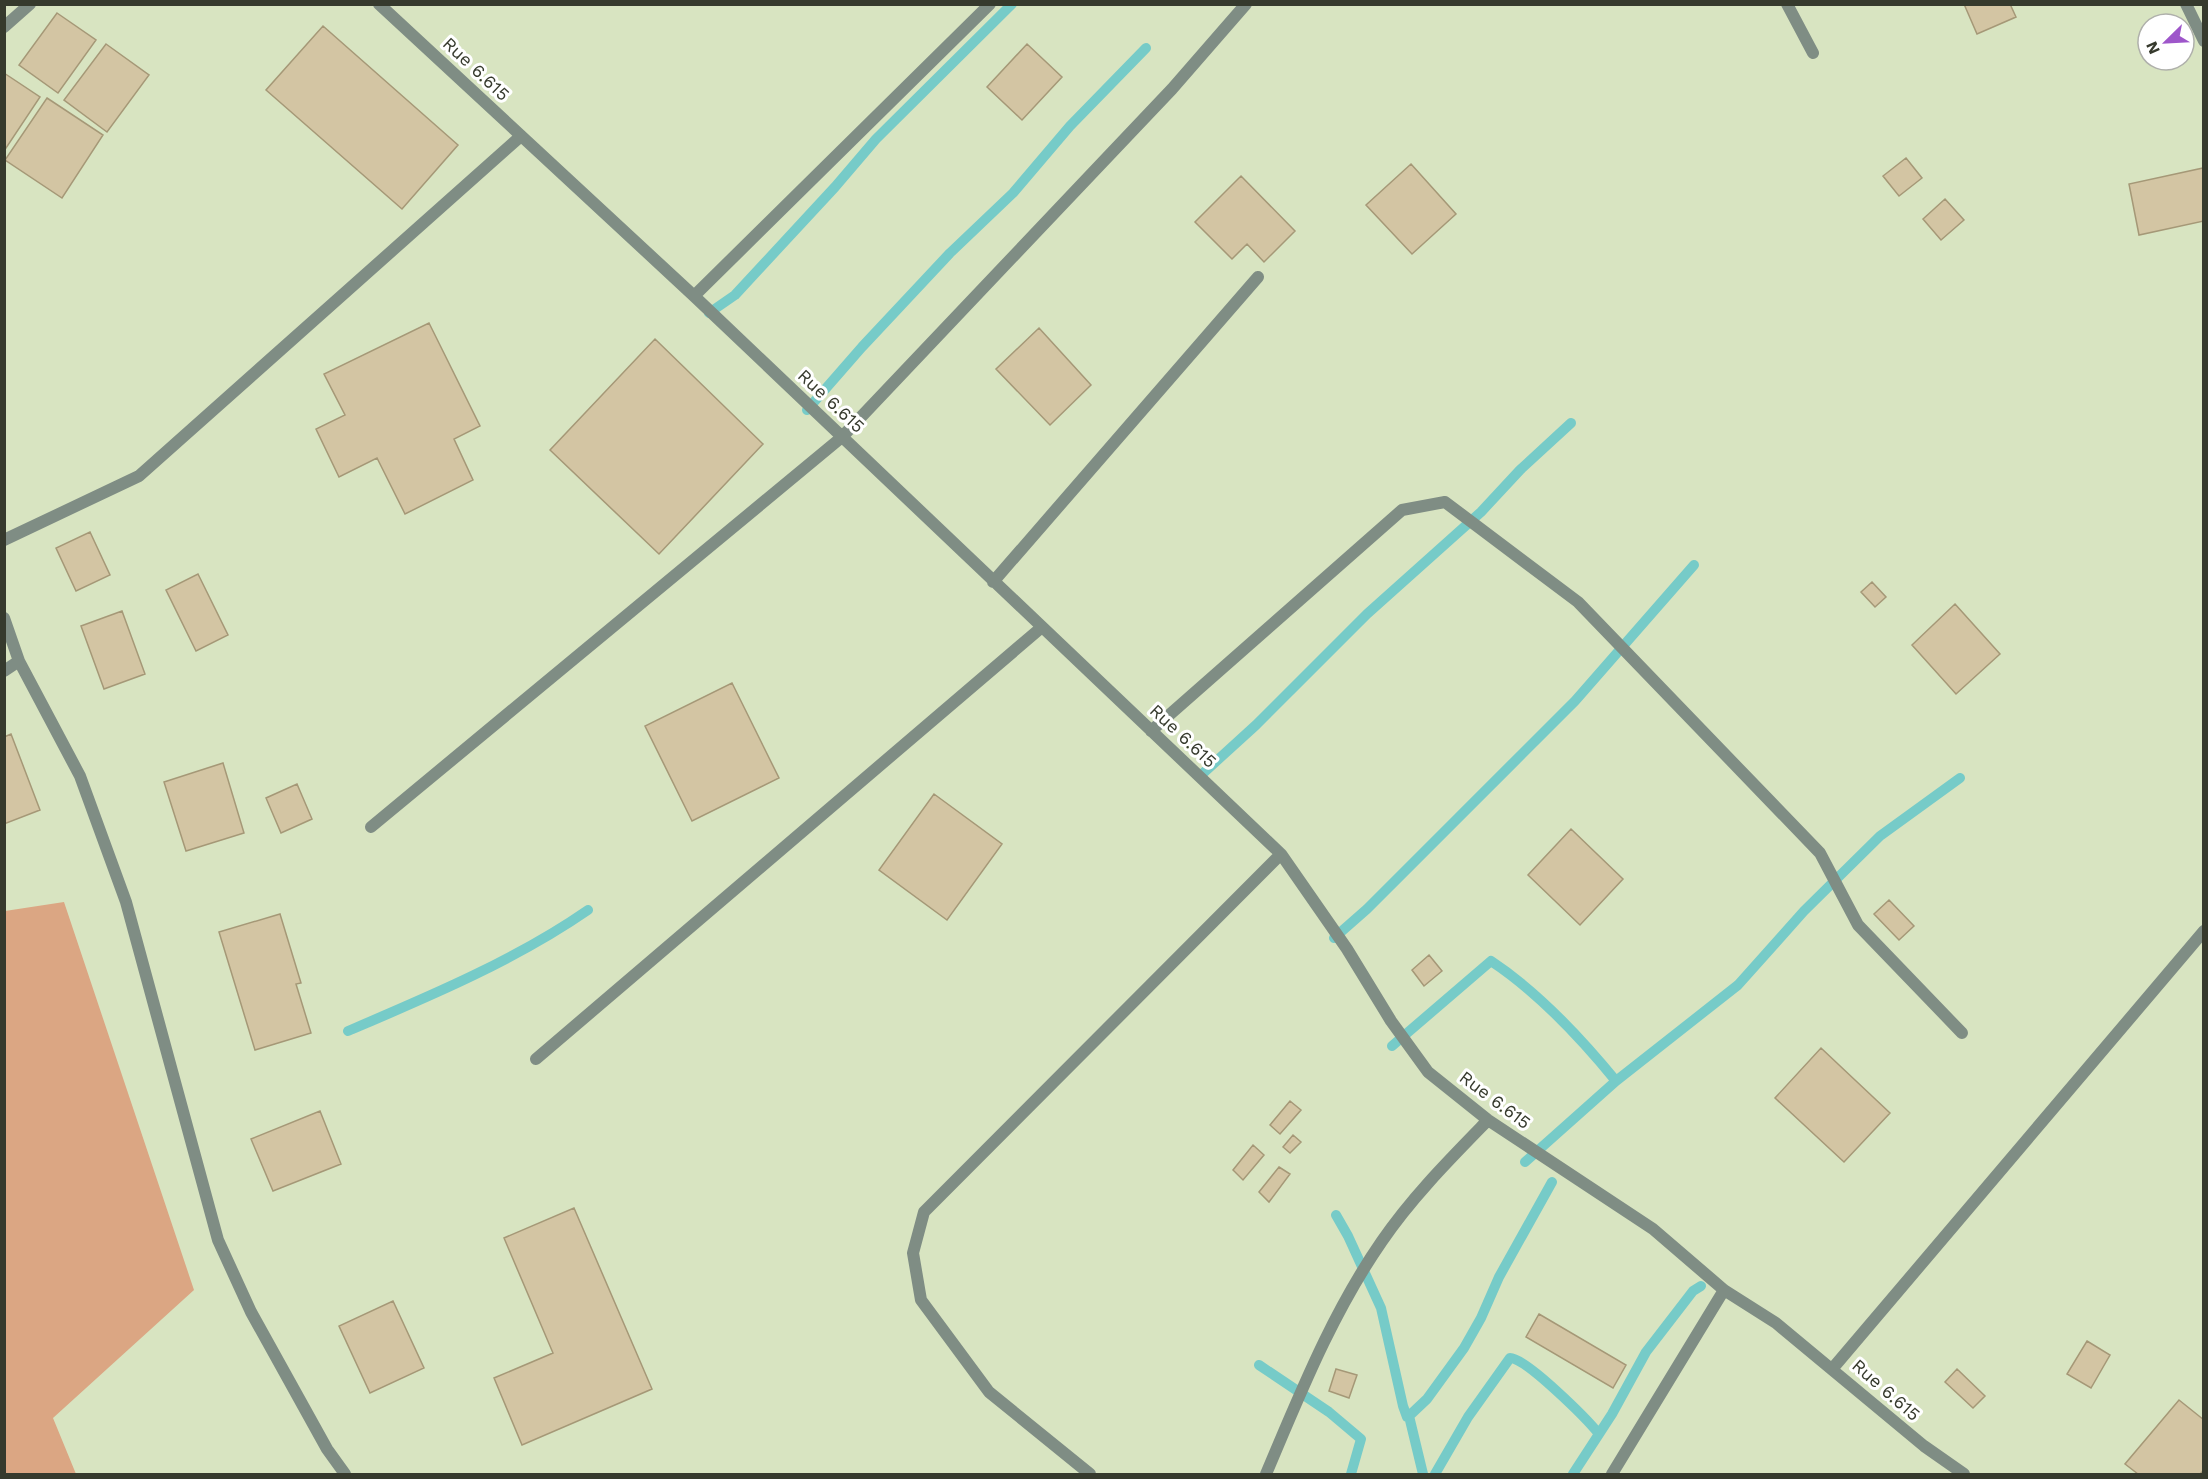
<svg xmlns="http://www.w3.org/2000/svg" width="2208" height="1479" viewBox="0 0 2208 1479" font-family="'Work Sans',sans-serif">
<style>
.green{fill:#dba683}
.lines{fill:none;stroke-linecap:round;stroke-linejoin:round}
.stream{stroke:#76cbc8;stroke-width:10}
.building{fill:#d3c5a3;stroke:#a59877;stroke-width:1.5}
.minor{stroke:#7f8d84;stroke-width:12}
.labels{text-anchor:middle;stroke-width:6;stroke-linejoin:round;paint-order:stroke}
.street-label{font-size:18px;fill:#363a2d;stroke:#fff}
</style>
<rect width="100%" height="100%" fill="#d8e4c1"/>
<!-- green -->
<path class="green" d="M 64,902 L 194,1290 L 53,1418 L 76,1474 L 5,1474 L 5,911 Z"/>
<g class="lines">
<!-- stream -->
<path class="stream" d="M 709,313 L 735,295 L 835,187 L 876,139 L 1012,4
M 807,410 L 862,347 L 950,253 L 1013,193 L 1070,126 L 1146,48
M 1200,776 L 1256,725 L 1367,614 L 1481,512 L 1520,470 L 1571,423
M 1334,938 L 1367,909 L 1575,701 L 1694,565
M 348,1031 C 428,997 516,960 588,910
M 1392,1046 L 1491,961 C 1538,992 1580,1037 1616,1081
M 1525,1162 L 1616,1081 L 1738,985 L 1804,911 L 1880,836 L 1960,778
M 1336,1215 L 1348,1236 L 1381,1308 L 1403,1406 L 1407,1417 L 1409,1416 L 1423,1474
M 1259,1365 L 1329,1412 L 1361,1439 L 1351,1474
M 1409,1416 L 1427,1399 L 1464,1348 L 1481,1318 L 1499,1277 L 1552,1182
M 1435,1474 L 1468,1417 L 1510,1358 C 1526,1358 1587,1419 1599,1434
M 1573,1474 L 1612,1414 L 1646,1352 L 1693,1291 L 1701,1286"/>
</g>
<!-- building -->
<path class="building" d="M 1964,4 L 2010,4 L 2016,17 L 1977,34 Z
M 57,13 L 96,40 L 58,93 L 19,65 Z
M 323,26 L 458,145 L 402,209 L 266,90 Z
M 106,44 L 149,75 L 107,132 L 64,100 Z
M 1027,44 L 1062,77 L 1022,120 L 987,87 Z
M 4,73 L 40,97 L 4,151 Z
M 47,98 L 103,135 L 62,198 L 5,160 Z
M 1906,158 L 1922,178 L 1899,196 L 1883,176 Z
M 1411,164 L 1456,214 L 1412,254 L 1366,205 Z
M 2203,168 L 2204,221 L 2139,235 L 2129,184 Z
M 1241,176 L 1295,231 L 1264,262 L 1247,244 L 1232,259 L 1195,222 Z
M 1945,199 L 1964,220 L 1941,240 L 1923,219 Z
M 429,323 L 480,426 L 454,439 L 473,480 L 405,514 L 377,458 L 339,477 L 316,429 L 345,415 L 324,374 Z
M 1039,328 L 1091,385 L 1050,425 L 996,369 Z
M 655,339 L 763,444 L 659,554 L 550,450 Z
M 90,532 L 110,575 L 76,591 L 56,548 Z
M 198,574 L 228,635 L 196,651 L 166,590 Z
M 1872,582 L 1886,597 L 1875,607 L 1861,592 Z
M 1955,604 L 2000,654 L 1956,694 L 1912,645 Z
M 122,611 L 145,674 L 104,689 L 81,626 Z
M 732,683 L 779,778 L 692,821 L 645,726 Z
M 11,734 L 40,810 L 4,824 L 4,737 Z
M 223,763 L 244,833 L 186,851 L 164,782 Z
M 297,784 L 312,819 L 281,833 L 266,798 Z
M 934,794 L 1002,844 L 947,920 L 879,870 Z
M 1571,829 L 1623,879 L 1580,925 L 1528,875 Z
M 1889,900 L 1914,926 L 1899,940 L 1874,914 Z
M 280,914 L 301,983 L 296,984 L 311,1033 L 255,1050 L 219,932 Z
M 1429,955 L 1442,971 L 1424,986 L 1412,970 Z
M 1821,1048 L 1890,1113 L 1844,1162 L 1775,1098 Z
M 1290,1101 L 1301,1110 L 1280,1134 L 1270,1125 Z
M 320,1111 L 341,1164 L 273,1191 L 251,1139 Z
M 1293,1135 L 1301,1142 L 1290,1153 L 1283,1147 Z
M 1253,1145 L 1264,1155 L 1243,1180 L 1233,1170 Z
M 1279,1167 L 1290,1174 L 1269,1202 L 1259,1192 Z
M 574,1208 L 652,1389 L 522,1445 L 494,1378 L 553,1353 L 504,1238 Z
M 393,1301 L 424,1368 L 370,1393 L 339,1326 Z
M 1539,1314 L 1626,1365 L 1613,1388 L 1526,1337 Z
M 2087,1341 L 2110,1355 L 2091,1388 L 2067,1374 Z
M 1336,1369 L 1357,1375 L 1349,1398 L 1329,1391 Z
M 1957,1369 L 1985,1396 L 1973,1408 L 1945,1382 Z
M 2179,1400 L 2204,1420 L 2204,1470 L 2200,1474 L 2138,1474 L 2125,1464 Z"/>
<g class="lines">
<!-- minor -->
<path class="minor" d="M 379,4 L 694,296 L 1281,854 L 1347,949 L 1391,1021 L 1428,1072 L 1488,1120 L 1653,1229 L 1724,1290 L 1776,1323 L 1924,1446 L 1964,1474
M 1787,4 L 1813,53
M 2186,4 L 2204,41
M 4,27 L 30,4
M 694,296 L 990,4
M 4,540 L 139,476 L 521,136
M 993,582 L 1258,277
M 4,618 L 19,661 L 4,671
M 19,661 L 80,776 L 126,902 L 218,1240 L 251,1312 L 327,1449 L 345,1474
M 1151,731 L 1402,510 L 1445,502 L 1578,602 L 1820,853 L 1858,925 L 1962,1033
M 371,827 L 842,437 L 1172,89 L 1246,4
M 536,1059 L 1042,627
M 1833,1368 L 2204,931
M 1090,1474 L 989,1392 L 921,1300 L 913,1253 L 924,1212 L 1281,854
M 1266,1474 C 1300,1394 1332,1313 1382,1241 C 1412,1197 1451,1158 1488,1120
M 1612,1474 L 1724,1290"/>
</g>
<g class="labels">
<!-- street labels -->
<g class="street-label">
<text transform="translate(476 69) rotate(43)" y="6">Rue 6.615</text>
<text transform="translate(831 401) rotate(43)" y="6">Rue 6.615</text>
<text transform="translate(1183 736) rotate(43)" y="6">Rue 6.615</text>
<text transform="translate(1495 1100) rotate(37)" y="6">Rue 6.615</text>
<text transform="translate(1886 1390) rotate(41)" y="6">Rue 6.615</text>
</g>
</g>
<!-- border -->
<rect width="2208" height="1479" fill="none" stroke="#363a2d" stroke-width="12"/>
<!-- north arrow -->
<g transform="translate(2166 42) rotate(246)"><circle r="28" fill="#ffffff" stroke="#afb0ab" stroke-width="1.5"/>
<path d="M0-4.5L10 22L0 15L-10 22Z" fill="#9e56ca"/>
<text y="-9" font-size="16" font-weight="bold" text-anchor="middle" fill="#363a2d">N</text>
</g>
</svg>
